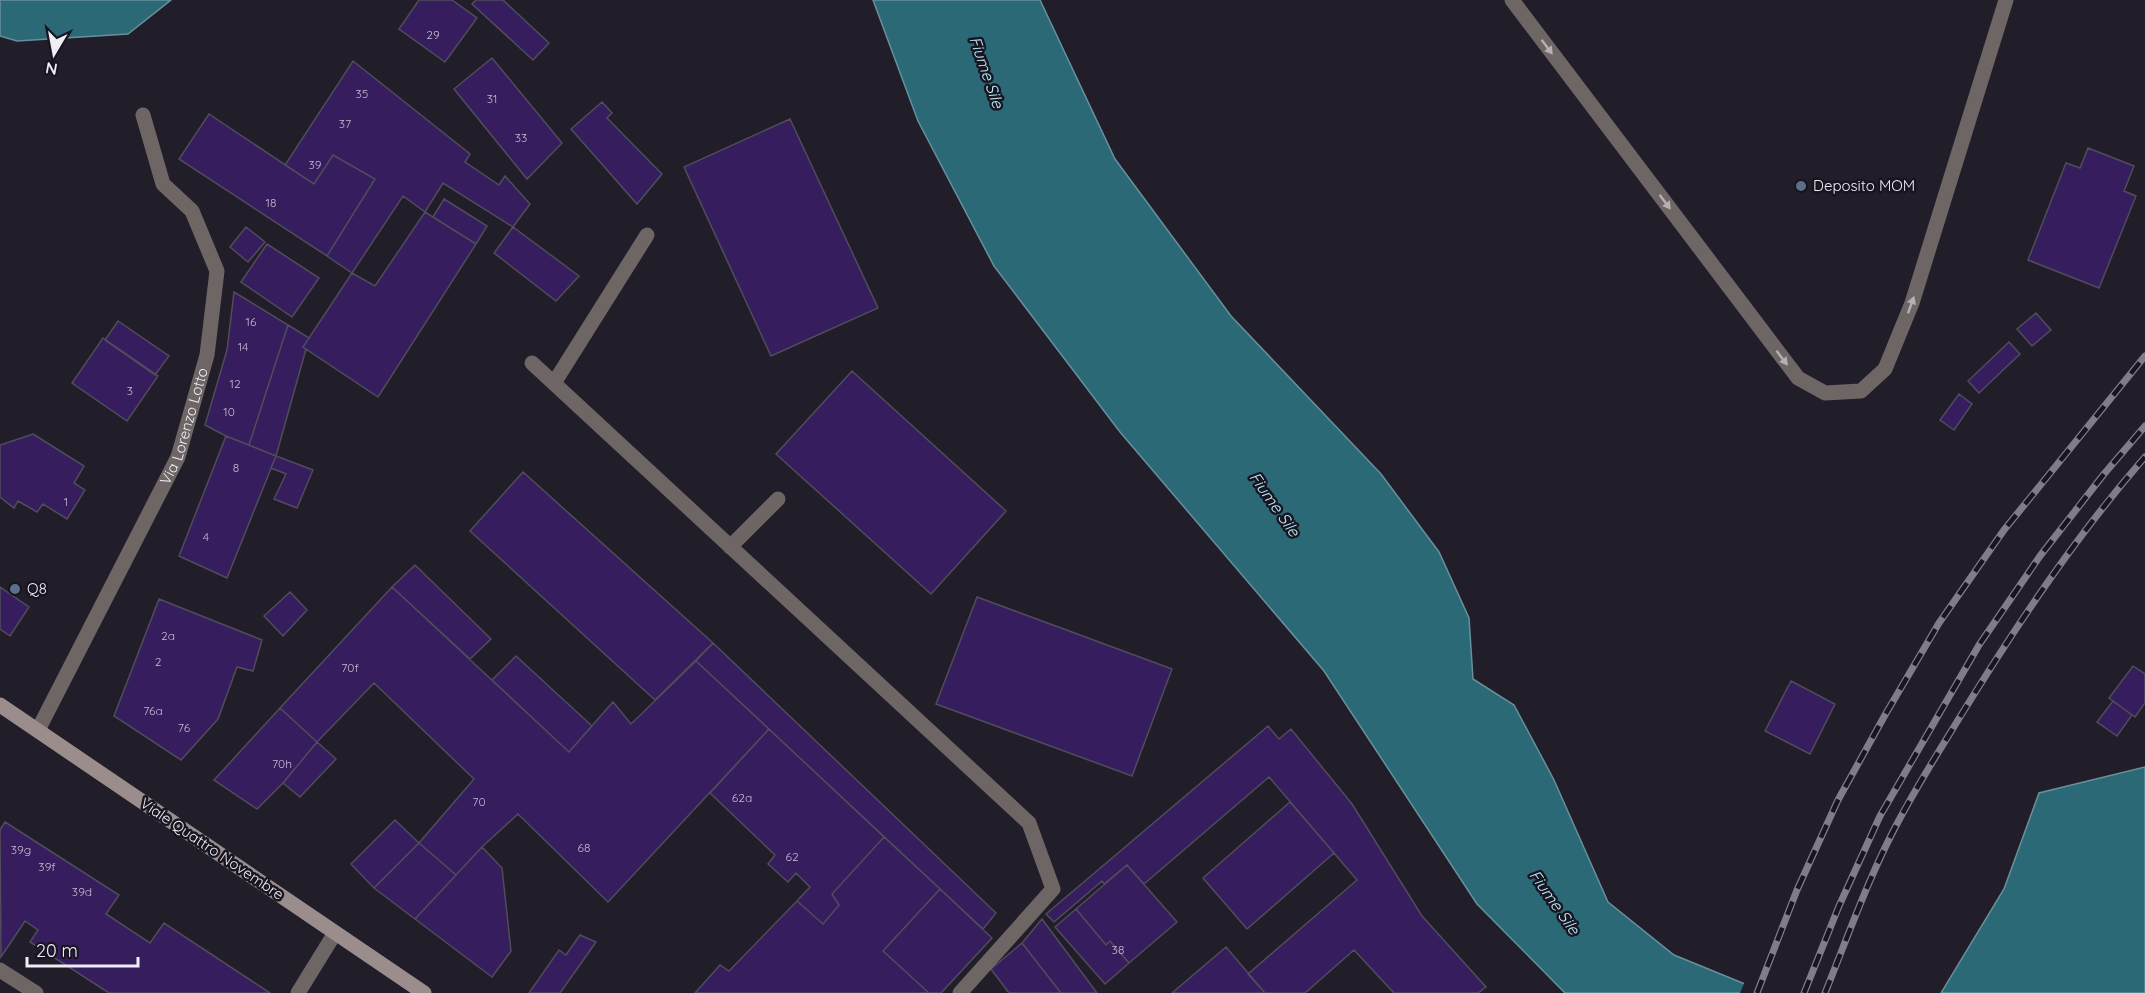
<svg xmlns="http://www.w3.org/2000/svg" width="2145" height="993" viewBox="0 0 2145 993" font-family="Quicksand,sans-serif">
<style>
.water{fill:#2c6976;stroke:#66919c;stroke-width:1.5}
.pier{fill:#211e2a}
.building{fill:#361e5e;stroke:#504c5b;stroke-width:1.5}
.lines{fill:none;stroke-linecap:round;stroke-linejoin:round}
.lane{stroke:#6e6565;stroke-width:15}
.street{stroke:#6e6565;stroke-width:15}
.secondary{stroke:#9a8d8c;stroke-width:15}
.rail-casing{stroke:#807d88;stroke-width:7}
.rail{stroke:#181521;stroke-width:4.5;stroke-dasharray:14;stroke-linecap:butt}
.oneway{fill:#b5b0b4}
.service-dot{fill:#5c6f8a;stroke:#181521;stroke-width:2}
.labels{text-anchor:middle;stroke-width:5;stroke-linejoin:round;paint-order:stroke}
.number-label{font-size:12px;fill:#c1b9cf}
.poi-label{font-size:15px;fill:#efedf5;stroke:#181521;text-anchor:start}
.street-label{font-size:15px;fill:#efedf5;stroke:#181521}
.water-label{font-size:16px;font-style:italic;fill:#b9edf9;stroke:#181521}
</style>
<rect width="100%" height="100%" fill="#211e2a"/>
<!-- water -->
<path class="water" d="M 0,0 L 171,0 L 128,34 L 17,41 L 0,36 Z
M 873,0 L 1040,0 L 1115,159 L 1231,316 L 1381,474 L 1439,552 L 1469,618 L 1473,679 L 1514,705 L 1554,780 L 1608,902 L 1674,955 L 1767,993 L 1565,993 L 1477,904 L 1324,671 L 1120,432 L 994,266 L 918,121 Z
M 2145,767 L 2145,993 L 1941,993 L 2004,889 L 2039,793 Z"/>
<!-- pier -->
<path class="pier" d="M 1745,981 L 1768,990 L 1770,993 L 1740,993 Z"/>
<!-- building -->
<path class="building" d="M 419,0 L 452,0 L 477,18 L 445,62 L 399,29 Z
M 476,0 L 503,0 L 549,43 L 533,60 L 472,4 Z
M 492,58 L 562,143 L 527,179 L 454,89 Z
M 353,61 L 470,154 L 465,162 L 499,185 L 505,176 L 530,204 L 513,227 L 443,183 L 425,212 L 403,196 L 352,273 L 327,256 L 375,179 L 333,155 L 314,184 L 285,165 Z
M 602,102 L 612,113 L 607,118 L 662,174 L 637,204 L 571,129 Z
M 209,114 L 314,184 L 333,155 L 375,179 L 327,256 L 179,159 Z
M 790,119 L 878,308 L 771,356 L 684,167 Z
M 2088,148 L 2134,166 L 2124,191 L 2136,196 L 2099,288 L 2028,260 L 2066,163 L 2080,168 Z
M 444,199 L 487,226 L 476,244 L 433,217 Z
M 425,212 L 476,244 L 378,397 L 303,347 L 352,273 L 375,286 Z
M 246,227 L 265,242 L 248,262 L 230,247 Z
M 513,227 L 579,276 L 556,301 L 494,253 Z
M 267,244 L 319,278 L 292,317 L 241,282 Z
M 234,292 L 288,325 L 249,445 L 226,436 L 205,425 L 227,350 Z
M 2036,313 L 2051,330 L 2032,346 L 2017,329 Z
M 118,321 L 169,356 L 155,375 L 105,340 Z
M 288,325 L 309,338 L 303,347 L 306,349 L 276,456 L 249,445 Z
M 103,338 L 158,376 L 127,421 L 72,383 Z
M 2009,342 L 2020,354 L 1979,393 L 1968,381 Z
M 852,371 L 1006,511 L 931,594 L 776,454 Z
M 1959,394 L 1972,404 L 1954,430 L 1940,420 Z
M 33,434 L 84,466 L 74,483 L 85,490 L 67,519 L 43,504 L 37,512 L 18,501 L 14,508 L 0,497 L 0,445 Z
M 226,436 L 276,456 L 227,578 L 179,556 Z
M 276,456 L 313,470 L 297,508 L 274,499 L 286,474 L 271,468 Z
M 523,472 L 713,643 L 655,700 L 470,531 Z
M 415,565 L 491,639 L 470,659 L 392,587 Z
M 0,587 L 29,607 L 10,636 L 0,629 Z
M 392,587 L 569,752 L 613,702 L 631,724 L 696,661 L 769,729 L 608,902 L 518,814 L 482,847 L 456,875 L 419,843 L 474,779 L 374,683 L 317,742 L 280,708 Z
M 290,592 L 307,610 L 283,636 L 264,616 Z
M 977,597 L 1172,669 L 1132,776 L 936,704 Z
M 159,599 L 262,640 L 253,671 L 237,667 L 218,719 L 181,760 L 114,716 Z
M 713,643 L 996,913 L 983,929 L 696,661 Z
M 516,656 L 592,726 L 569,752 L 492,680 Z
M 2133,666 L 2145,674 L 2145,703 L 2135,717 L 2109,698 Z
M 1791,681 L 1835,704 L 1810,754 L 1765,731 Z
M 2113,701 L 2132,715 L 2117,736 L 2097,722 Z
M 280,708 L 317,742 L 283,783 L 257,809 L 214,780 Z
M 1268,726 L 1279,739 L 1291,729 L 1352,804 L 1422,916 L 1486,987 L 1478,993 L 1394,993 L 1354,950 L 1305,993 L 1265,993 L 1248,974 L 1357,880 L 1269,777 L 1144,884 L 1127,865 L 1104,884 L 1102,881 L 1054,922 L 1046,914 Z
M 769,729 L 884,837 L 832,894 L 839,905 L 823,924 L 797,901 L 810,887 L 796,873 L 788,882 L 768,864 L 775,855 L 710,793 Z
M 317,742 L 336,759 L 300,797 L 283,783 Z
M 1290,802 L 1334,853 L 1247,929 L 1203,878 Z
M 395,820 L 419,843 L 374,888 L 351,864 Z
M 5,822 L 119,895 L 106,914 L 150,943 L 164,923 L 270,993 L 109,993 L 30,942 L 38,930 L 25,921 L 1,957 L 0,830 Z
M 884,837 L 940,889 L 883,951 L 929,993 L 695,993 L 720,965 L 729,971 L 797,901 L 823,924 L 839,905 L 832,894 Z
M 419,843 L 456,875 L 415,919 L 374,888 Z
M 482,847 L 502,868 L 511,951 L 492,977 L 415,919 Z
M 1127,865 L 1177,922 L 1129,963 L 1110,941 L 1106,945 L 1076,909 Z
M 940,889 L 992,938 L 941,993 L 929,993 L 883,951 Z
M 1076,909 L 1106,945 L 1110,941 L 1129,963 L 1105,984 L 1055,927 Z
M 1042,919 L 1097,993 L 1061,993 L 1022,943 Z
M 580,935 L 596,942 L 560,993 L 529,993 L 559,950 L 566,955 Z
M 1022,943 L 1061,993 L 1009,993 L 991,969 Z
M 1226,947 L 1265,993 L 1172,993 Z"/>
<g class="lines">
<!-- lane -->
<path class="lane" d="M 1512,0 L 1798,378 L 1825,393 L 1861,391 L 1885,369 L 1912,303 L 2006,0
M 532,363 L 1029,823 L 1053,889 L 960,993
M 554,383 L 647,235
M 730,547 L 778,499
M 0,970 L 36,993
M 298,993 L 335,933"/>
<!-- street -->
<path class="street" id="s1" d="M 38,730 L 178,457 L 207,355 L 217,271 L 192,211 L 163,184 L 143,115"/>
<!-- secondary -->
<path class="secondary" d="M 0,705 L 424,993"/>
<defs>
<path id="rail" d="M 1757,993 L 1797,890 L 1838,800 L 1885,715 L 1939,623 L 2004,530 L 2145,356
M 1804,993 L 1839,906 L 1880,816 L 1979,645 L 2040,556 L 2104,474 L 2145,426
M 1825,993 C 1848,936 1869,876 1898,822 C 1918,784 1941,748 1963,712 C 2018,623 2076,536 2145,457"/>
</defs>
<!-- rail casing -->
<use href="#rail" class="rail-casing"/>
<!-- rail -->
<use href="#rail" class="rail"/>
</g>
<!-- one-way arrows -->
<defs><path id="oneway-solid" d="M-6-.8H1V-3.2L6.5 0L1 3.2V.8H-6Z" transform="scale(1.5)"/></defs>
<g class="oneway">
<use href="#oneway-solid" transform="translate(1547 47) rotate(53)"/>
<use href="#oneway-solid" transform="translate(1665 202) rotate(53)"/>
<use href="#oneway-solid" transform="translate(1911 305) rotate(-70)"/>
<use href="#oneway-solid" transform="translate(1782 358) rotate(53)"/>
</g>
<!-- markers -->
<g class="service-dot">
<circle cx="1801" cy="186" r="6"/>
<circle cx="15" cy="589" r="6"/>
</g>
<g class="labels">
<!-- number labels -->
<g class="number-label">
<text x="433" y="39">29</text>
<text x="362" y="98">35</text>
<text x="492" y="103">31</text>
<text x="345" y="128">37</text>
<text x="521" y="142">33</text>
<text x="315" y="169">39</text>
<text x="271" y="207">18</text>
<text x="251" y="326">16</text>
<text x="243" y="351">14</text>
<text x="235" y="388">12</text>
<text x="130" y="395">3</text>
<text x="229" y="416">10</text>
<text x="236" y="472">8</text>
<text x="66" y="506">1</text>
<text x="206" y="541">4</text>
<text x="168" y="640">2a</text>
<text x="158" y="666">2</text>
<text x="350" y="672">70f</text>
<text x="153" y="715">76a</text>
<text x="184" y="732">76</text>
<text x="282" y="768">70h</text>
<text x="742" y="802">62a</text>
<text x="479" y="806">70</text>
<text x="584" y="852">68</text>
<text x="21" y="854">39g</text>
<text x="792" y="861">62</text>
<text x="47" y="871">39f</text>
<text x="82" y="896">39d</text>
<text x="1118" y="954">38</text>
</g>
<!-- poi labels -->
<g class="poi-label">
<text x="1813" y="191">Deposito MOM</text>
<text x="27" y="594">Q8</text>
</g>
<!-- street labels -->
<g class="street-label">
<text dy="5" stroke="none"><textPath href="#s1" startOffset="338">Via Lorenzo Lotto</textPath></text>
<text transform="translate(212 849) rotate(34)" y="5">Viale Quattro Novembre</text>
</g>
<!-- water labels -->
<g class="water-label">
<text transform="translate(987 72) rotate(71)" y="6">Fiume Sile</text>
<text transform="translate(1275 504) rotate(55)" y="6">Fiume Sile</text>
<text transform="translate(1555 902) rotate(55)" y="6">Fiume Sile</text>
</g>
</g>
<!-- north arrow -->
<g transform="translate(54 54) rotate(190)" stroke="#181521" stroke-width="4.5" paint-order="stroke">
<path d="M0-4.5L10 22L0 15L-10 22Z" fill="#efedf5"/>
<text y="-9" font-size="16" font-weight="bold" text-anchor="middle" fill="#efedf5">N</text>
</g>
<!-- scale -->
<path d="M27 957v9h111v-9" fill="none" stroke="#efedf5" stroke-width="3"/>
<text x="36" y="957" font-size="18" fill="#efedf5" stroke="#181521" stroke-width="4.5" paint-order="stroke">20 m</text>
</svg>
